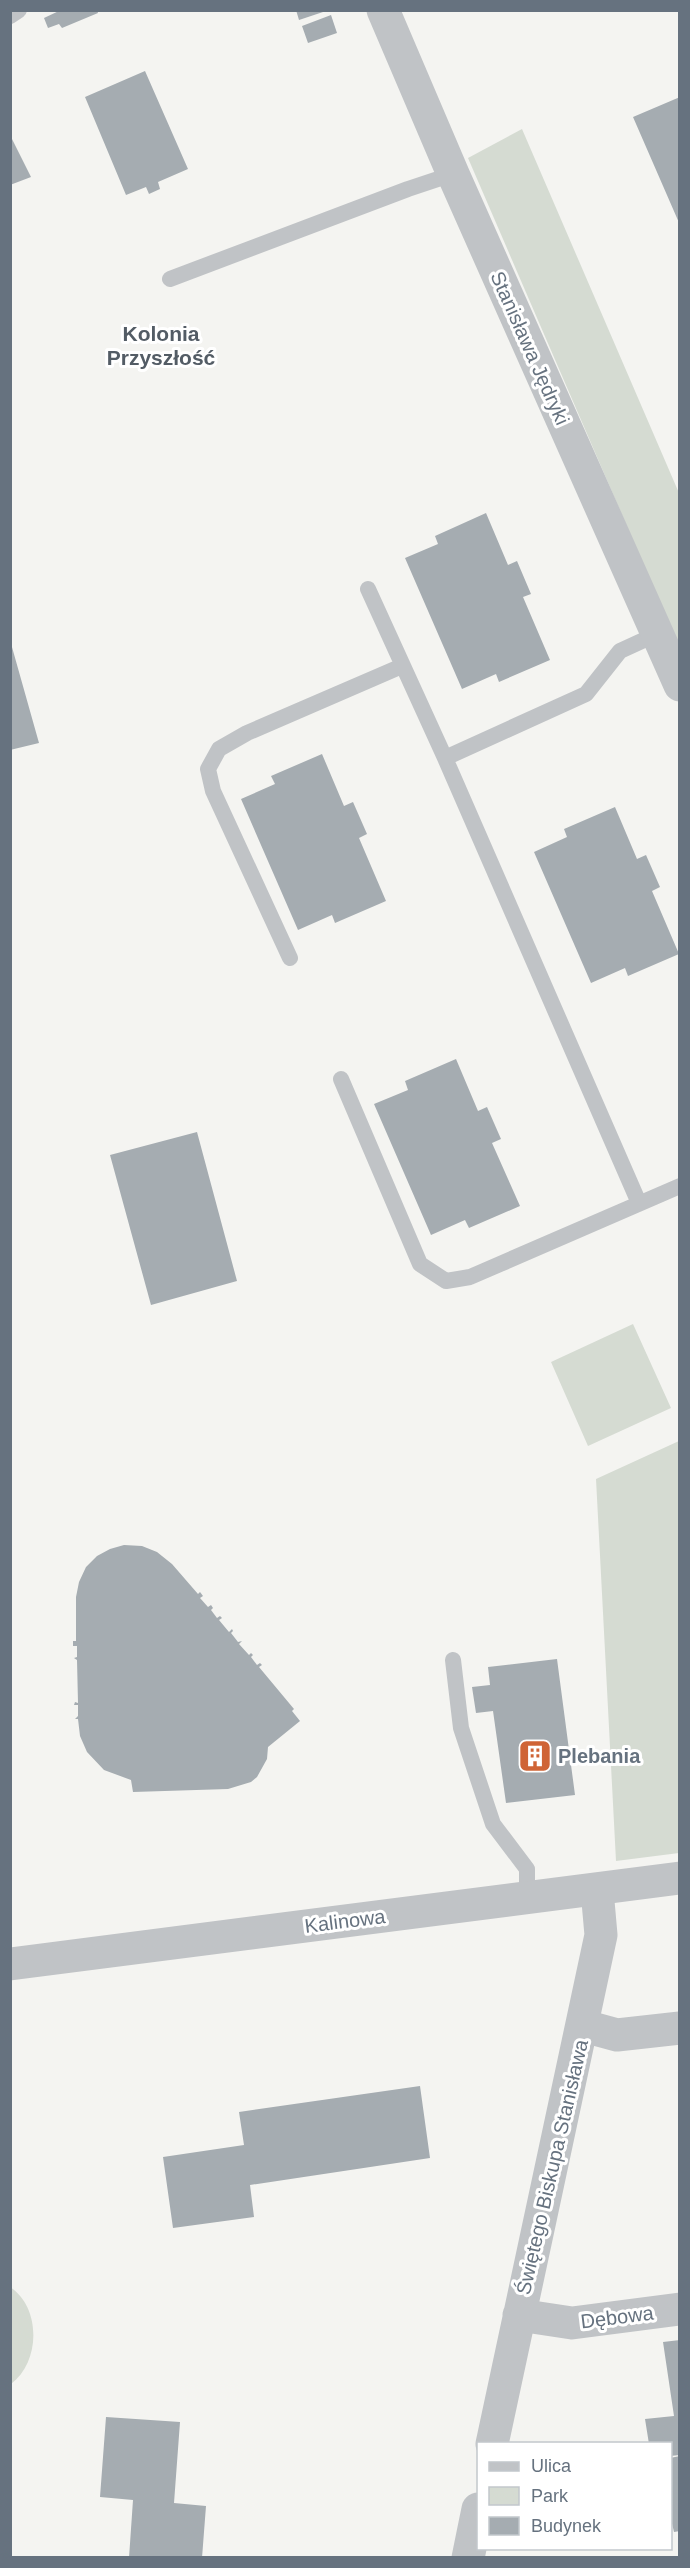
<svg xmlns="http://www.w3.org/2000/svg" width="690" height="2568" viewBox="0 0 690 2568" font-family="Arial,sans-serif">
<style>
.green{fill:#d5dbd2}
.building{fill:#a5acb1}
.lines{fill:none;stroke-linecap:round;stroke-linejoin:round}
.lane{stroke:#c0c3c6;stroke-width:16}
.street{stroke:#c0c3c6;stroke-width:33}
.labels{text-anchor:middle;stroke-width:6;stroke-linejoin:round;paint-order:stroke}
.street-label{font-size:20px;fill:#66727f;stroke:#fff}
.poi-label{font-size:20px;font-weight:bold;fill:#66727f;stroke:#fff;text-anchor:start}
.neighbourhood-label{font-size:21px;font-weight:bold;fill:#535c65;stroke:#fff}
</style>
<rect width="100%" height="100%" fill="#f4f4f1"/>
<!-- green -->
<path class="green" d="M 522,129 L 679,493 L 679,647 L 468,158 Z
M 633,1324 L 671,1408 L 588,1446 L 551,1362 Z
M 679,1441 L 679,1853 L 616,1861 L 596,1479 Z
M 10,2287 C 42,2308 40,2363 11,2384 Z"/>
<!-- building -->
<path class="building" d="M 61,10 L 97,10 L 98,13 L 62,28 L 59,24 L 48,28 L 44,18 Z
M 296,10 L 326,10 L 326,11 L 299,20 Z
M 331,15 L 337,33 L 308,43 L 302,26 Z
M 145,71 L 188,169 L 158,182 L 160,189 L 149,194 L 146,187 L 126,195 L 85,97 Z
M 680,97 L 680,225 L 633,117 Z
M 10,135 L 31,177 L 10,185 Z
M 486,513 L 508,565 L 517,561 L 531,594 L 523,597 L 550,660 L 499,682 L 496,674 L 462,689 L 405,558 L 438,544 L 435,536 Z
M 10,640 L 39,743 L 10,750 Z
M 322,754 L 344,806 L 353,802 L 367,834 L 359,838 L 386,901 L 335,923 L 332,915 L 298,930 L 241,799 L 275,784 L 271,776 Z
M 615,807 L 637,859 L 646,855 L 660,887 L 652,891 L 679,954 L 628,976 L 625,968 L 591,983 L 534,852 L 567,837 L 564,829 Z
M 456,1059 L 478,1111 L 487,1107 L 501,1139 L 492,1143 L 520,1206 L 469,1228 L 465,1220 L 431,1235 L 374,1104 L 408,1090 L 405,1081 Z
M 197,1132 L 237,1281 L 151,1305 L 110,1155 Z
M 124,1545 L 142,1546 L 157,1552 L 172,1564 L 198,1594 L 200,1592 L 203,1596 L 200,1598 L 208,1607 L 211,1605 L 213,1608 L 211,1610 L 217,1618 L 220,1616 L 222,1618 L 219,1620 L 229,1632 L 232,1629 L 233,1631 L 231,1633 L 238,1642 L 242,1641 L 239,1644 L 249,1655 L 251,1653 L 253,1655 L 251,1657 L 257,1665 L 260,1663 L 262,1665 L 259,1667 L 294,1709 L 292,1711 L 300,1721 L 268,1747 L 267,1759 L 257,1777 L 251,1782 L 228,1789 L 133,1792 L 131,1780 L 104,1770 L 87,1752 L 80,1736 L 78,1719 L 75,1719 L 78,1716 L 78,1705 L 74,1705 L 75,1702 L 78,1703 L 77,1660 L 74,1658 L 77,1657 L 77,1646 L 73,1646 L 73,1641 L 76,1641 L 76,1597 L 79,1582 L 86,1567 L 97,1556 L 110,1549 Z
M 557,1659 L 575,1795 L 506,1803 L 493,1711 L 476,1713 L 472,1687 L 490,1685 L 488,1667 Z
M 420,2086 L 430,2158 L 250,2185 L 254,2217 L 173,2228 L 163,2157 L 244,2145 L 239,2112 Z
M 680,2340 L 680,2455 L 670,2456 L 670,2444 L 649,2444 L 645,2419 L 674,2416 L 663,2342 Z
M 106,2417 L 180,2422 L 174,2503 L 206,2506 L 202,2558 L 129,2558 L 133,2500 L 100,2497 Z
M 680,2456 L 680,2531 L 674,2532 L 670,2515 L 670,2458 Z"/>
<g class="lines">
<!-- lane -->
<path class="lane" d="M 10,16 L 19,10
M 170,279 L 408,189 L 453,174
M 368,589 L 445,758 L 639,1203
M 445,758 L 586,694 L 620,651 L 657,634
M 290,958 L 213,791 L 208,769 L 219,749 L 247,733 L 402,666
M 341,1079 L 420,1264 L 446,1281 L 470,1277 L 680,1186
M 453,1660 L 461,1728 L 493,1824 L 527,1869 L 527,1898"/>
<!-- street -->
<path class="street" d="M 383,10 L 453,174 L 680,685
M 10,1964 L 680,1878
M 584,2026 L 617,2035 L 680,2028
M 519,2315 L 572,2323 L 680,2309
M 492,2444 L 601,1935 L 597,1890
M 468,2558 L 478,2509"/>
</g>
<!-- icons -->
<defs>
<symbol id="building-square" viewBox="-11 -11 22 22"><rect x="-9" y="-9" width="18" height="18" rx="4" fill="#cf6436" stroke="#fff"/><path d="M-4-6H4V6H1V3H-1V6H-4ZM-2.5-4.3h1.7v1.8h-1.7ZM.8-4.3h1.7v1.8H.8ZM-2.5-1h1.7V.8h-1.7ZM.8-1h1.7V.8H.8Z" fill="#fff"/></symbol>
</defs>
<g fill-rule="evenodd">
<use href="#building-square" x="516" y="1737" width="38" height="38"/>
</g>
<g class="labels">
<!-- street labels -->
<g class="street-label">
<text transform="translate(530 348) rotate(66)" y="7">Stanisława Jędryki</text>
<text transform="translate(345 1921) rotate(-7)" y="7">Kalinowa</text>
<text transform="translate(552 2167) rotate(-77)" y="7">Świętego Biskupa Stanisława</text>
<text transform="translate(617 2317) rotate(-7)" y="7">Dębowa</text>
</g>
<!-- poi labels -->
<g class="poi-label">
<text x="558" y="1763">Plebania</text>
</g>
<!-- neighbourhood labels -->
<g class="neighbourhood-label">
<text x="161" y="341">Kolonia<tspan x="161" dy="24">Przyszłość</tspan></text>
</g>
</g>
<!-- border -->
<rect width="690" height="2568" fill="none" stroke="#66727f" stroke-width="24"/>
<!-- legend -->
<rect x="477" y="2442" width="195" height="108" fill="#ffffff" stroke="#c2c7cc" stroke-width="1.5"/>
<rect x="489" y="2462" width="30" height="9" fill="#c0c3c6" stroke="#c2c7cc" stroke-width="1.5"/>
<text x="531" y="2472" font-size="18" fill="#66727f">Ulica</text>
<rect x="489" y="2487" width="30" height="18" fill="#d5dbd2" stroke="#c2c7cc" stroke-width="1.5"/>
<text x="531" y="2502" font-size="18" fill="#66727f">Park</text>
<rect x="489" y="2517" width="30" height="18" fill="#a5acb1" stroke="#c2c7cc" stroke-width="1.5"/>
<text x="531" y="2532" font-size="18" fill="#66727f">Budynek</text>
</svg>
